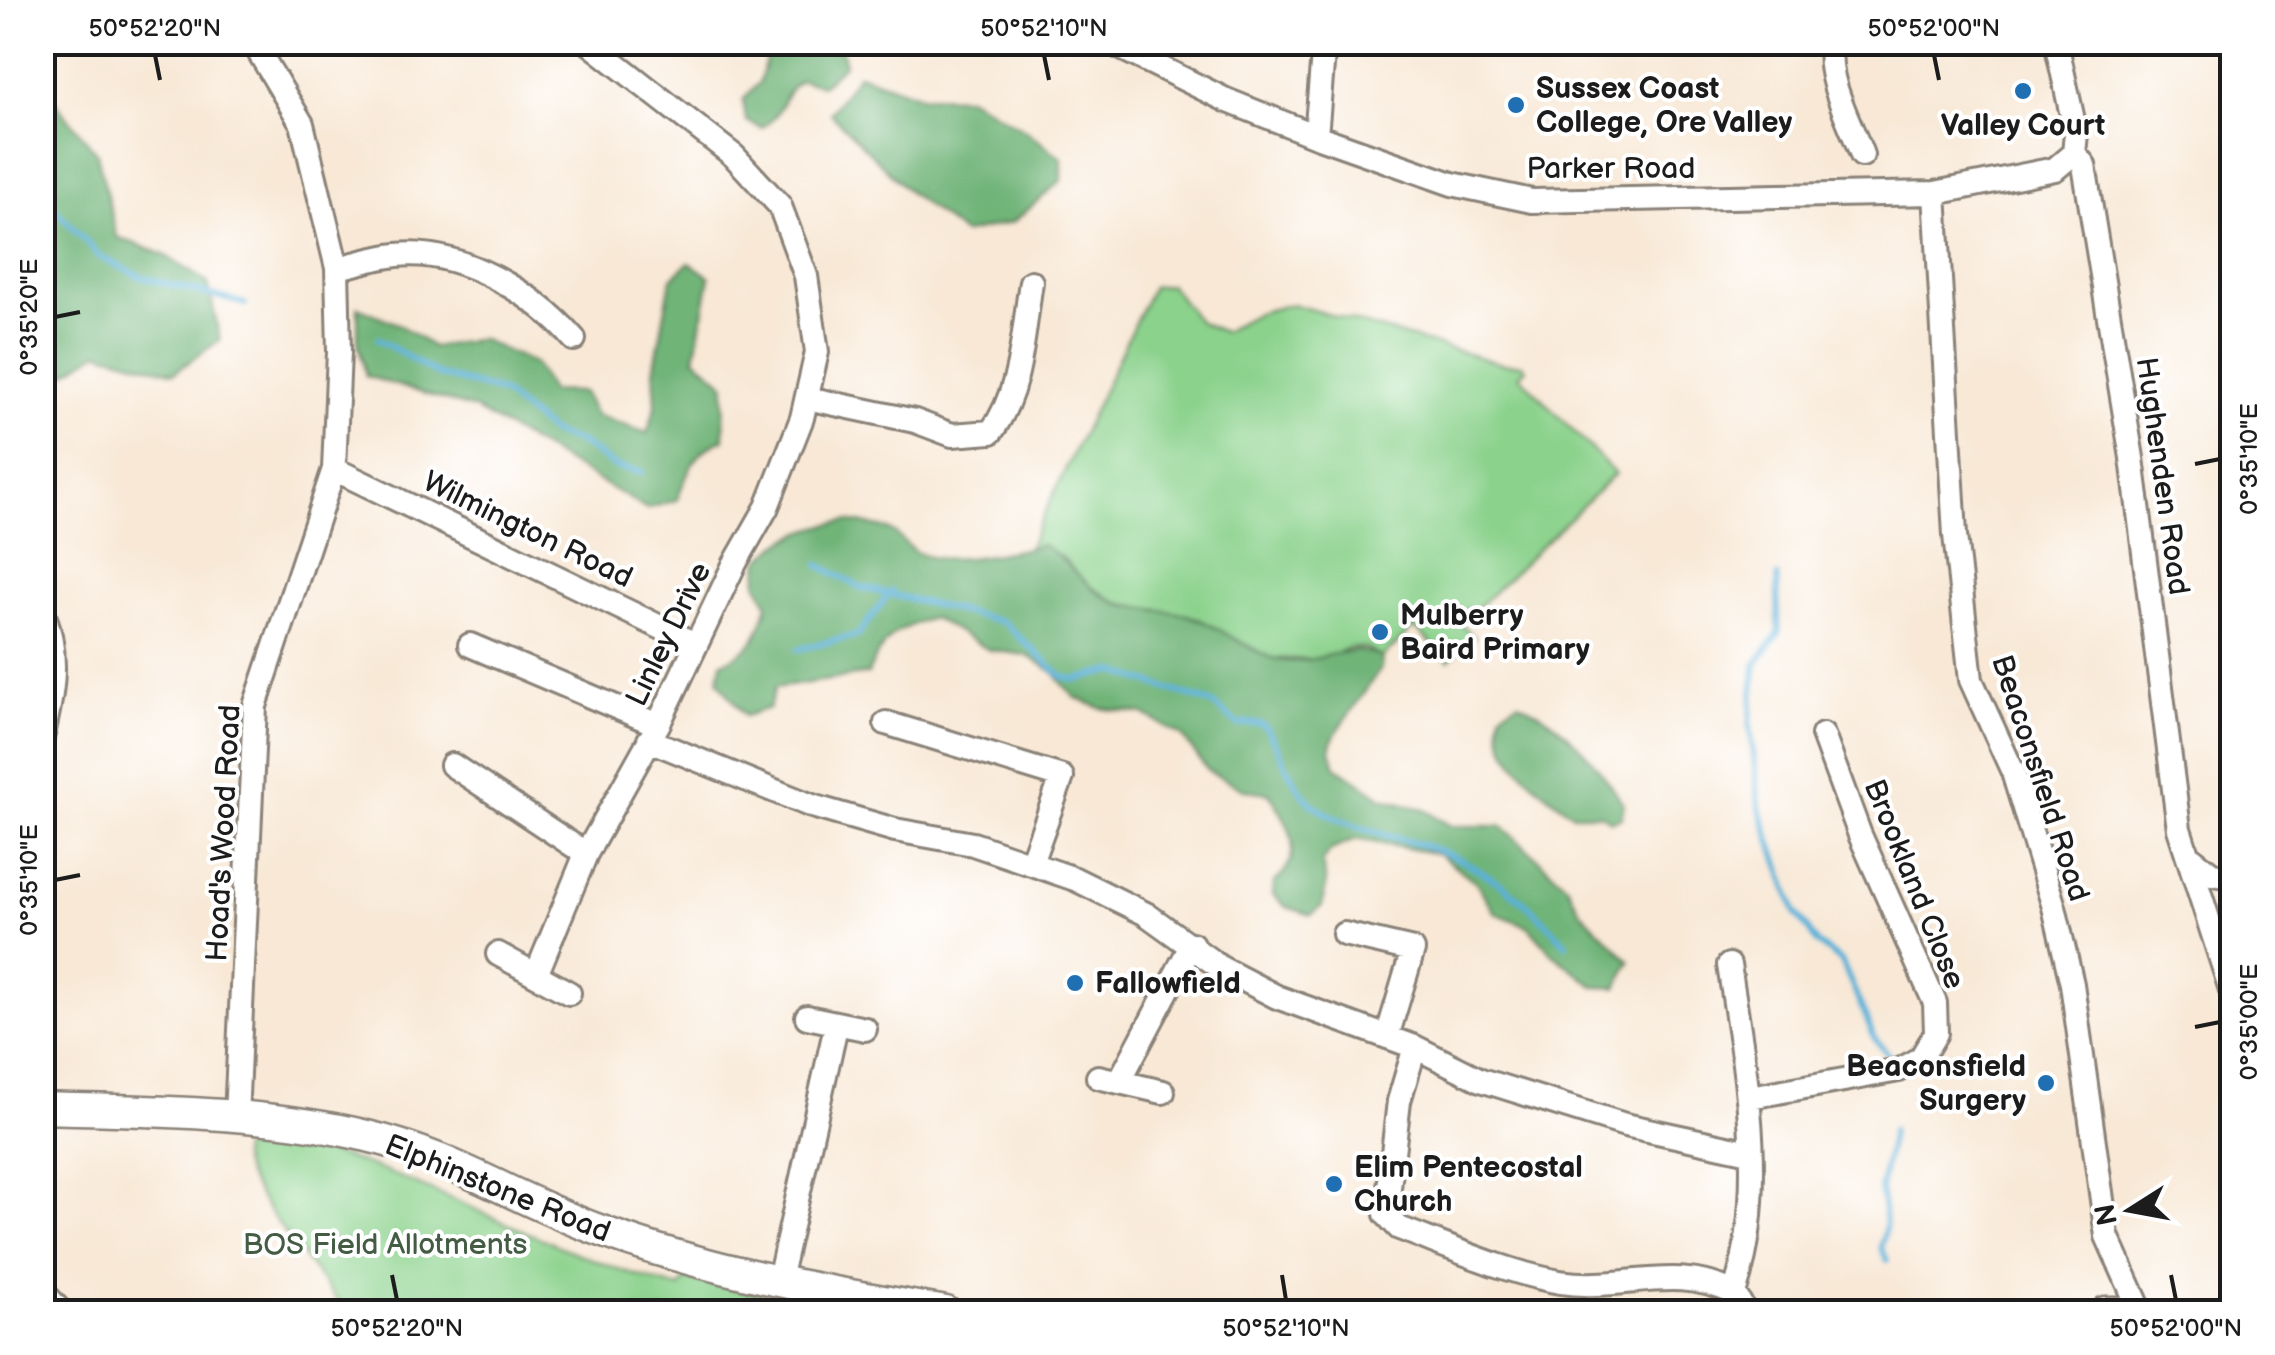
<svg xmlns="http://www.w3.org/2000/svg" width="2275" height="1355" viewBox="0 0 2275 1355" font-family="'Balsamiq Sans',sans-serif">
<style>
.green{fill:#8bd28c;stroke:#547754;stroke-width:2.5}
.forest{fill:#70b478;stroke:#46684a;stroke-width:2.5}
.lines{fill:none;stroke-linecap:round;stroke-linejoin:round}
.stream{stroke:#5bb1d7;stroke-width:6}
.street-casing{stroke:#8a8278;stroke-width:28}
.secondary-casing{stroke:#8a8278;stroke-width:35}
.street{stroke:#fff;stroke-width:22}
.secondary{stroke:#fff;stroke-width:30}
.ticks{fill:none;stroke:#1c1c1c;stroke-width:4}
.poi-dot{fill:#1f6fb2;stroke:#fff;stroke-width:4}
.labels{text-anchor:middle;stroke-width:8;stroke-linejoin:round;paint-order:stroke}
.poi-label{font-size:30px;font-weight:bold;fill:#1c1c1c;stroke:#fff;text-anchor:start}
.street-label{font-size:30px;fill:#1c1c1c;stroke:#fff}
.park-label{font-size:30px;fill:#435c43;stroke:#fff}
.neatline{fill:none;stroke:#1c1c1c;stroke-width:4}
.ticks-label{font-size:25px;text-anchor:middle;fill:#1c1c1c}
</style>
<rect width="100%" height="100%" fill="#fff"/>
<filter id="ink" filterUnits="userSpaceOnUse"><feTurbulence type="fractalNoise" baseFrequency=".01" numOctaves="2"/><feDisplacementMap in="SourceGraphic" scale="20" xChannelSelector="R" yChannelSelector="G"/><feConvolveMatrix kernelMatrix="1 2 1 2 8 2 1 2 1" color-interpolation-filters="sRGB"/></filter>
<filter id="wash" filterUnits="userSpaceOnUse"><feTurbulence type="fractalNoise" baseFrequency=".0048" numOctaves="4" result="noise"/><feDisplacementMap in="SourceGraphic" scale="40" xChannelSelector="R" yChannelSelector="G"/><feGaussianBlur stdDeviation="2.25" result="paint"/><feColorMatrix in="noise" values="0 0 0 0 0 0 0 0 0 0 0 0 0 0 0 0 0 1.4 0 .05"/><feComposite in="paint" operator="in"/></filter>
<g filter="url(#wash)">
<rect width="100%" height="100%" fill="#f8e8d5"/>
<!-- green -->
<path class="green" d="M 1170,285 L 1199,322 L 1223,332 L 1257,313 L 1292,304 L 1503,364 L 1522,364 L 1526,369 L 1519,375 L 1615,474 L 1472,613 L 1467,609 L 1457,619 L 1474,637 L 1449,661 L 1414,627 L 1382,658 L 1366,648 L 1348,648 L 1322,660 L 1272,658 L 1190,616 L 1118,603 L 1083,582 L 1062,557 L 1028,548 L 1152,287 Z
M 248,1134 C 407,1158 528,1249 680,1288 L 685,1279 L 857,1312 L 346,1312 C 326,1284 238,1181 241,1156 C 241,1149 246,1140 248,1134 Z"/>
<!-- forest -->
<path class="forest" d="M 782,42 L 840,43 L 845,64 L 822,85 L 800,80 C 780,94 786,112 762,128 L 746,121 L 743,100 L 759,83 L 766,60 Z
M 858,74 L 921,96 L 968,97 L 1025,130 L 1062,158 L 1062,180 L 1013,222 L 963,234 L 911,194 L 830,113 Z
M 43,87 L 97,153 L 117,237 L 163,254 L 208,283 L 220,340 L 174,373 L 99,352 L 61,377 L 45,363 Z
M 689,262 L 710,277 L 695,358 L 725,383 L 724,439 C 695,449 687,473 677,500 L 647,509 L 474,409 L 366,376 L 358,343 L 358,307 L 398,324 L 433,347 L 480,339 L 535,364 L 550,391 L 583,392 L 595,415 L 647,433 L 656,406 L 654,371 L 671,279 Z
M 847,521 C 861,524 881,525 893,532 C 902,538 908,548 918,553 C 947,567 1012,551 1043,545 C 1070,562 1086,589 1115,602 C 1138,611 1167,608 1190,616 C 1219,625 1244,649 1273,658 C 1314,672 1346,636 1382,658 L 1381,668 L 1334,736 L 1330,750 L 1336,766 L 1383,798 L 1423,809 L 1451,826 L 1502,826 L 1567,885 L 1581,912 L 1630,961 L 1617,988 L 1595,987 L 1551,952 L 1528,926 L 1495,913 L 1476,882 L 1439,854 L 1356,839 L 1331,850 L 1322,862 L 1326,882 L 1322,906 L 1311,915 L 1286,907 L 1273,895 L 1274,883 C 1307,854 1290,824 1269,793 L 1246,790 L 1208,771 L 1182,736 L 1143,714 L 1100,708 L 1074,697 L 1052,671 L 1026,655 L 989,650 L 933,618 C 897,627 882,639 868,674 L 775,688 L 769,708 L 745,716 L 718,680 L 722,662 C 753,651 760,634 768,604 L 757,582 L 760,560 C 788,534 809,527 847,521 Z
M 1518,702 C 1560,718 1601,767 1624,805 L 1621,818 L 1611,821 L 1601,814 L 1573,814 C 1542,790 1491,757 1501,712 Z"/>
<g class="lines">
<!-- stream -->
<path class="stream" d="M 42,195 L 100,257 L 142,277 L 245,304
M 378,339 L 436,374 L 501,392 L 552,433 L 581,443 L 615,467 L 642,472
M 819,565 L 860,587 L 1003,622 L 1061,676 L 1074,680 L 1114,671 L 1211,703 L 1239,725 C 1246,724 1256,722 1262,725 C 1273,729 1291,789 1315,806 C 1357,835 1414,837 1459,859 C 1501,880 1536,909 1566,944
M 1777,577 L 1779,633 L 1756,664 L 1750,722 L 1759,805 L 1795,911 L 1818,944 L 1842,962 L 1875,1039 L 1888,1054
M 798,649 L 858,635 L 891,591
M 1887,1260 L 1881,1247 L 1886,1224 L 1880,1189 L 1892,1130"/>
</g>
</g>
<g filter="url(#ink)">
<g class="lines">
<defs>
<path id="street" d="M 1109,42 L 1226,100 L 1316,136 L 1452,184 L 1532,201 L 1935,193 L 2055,169 L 2074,153
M 1832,42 C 1824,78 1850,121 1862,155
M 2056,42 L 2076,134 L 2074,153 L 2084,165 L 2132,458 L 2179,829 L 2232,993
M 1316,136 L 1324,42
M 1935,193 L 1955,535 L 1971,680 L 2013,772 L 2054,907 L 2072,984 L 2107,1236 L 2141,1312
M 337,268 C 356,264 377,257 397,255 C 460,248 535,294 574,339
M 807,398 L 915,421 L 952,435 L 991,432 C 1022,391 1023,332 1031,282
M 334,469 L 695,644
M 42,610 C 60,652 53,694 42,738
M 470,645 L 658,725
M 886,723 L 1062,777 L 1031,863
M 649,740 L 812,806 L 895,830 L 973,844 L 1075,879 L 1146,914 L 1221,968 L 1277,997 L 1415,1047 L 1481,1080 L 1625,1125 L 1750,1152
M 452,765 L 586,854
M 2189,856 L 2212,874 L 2232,877
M 1344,934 L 1413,950 L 1387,1037
M 498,954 L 569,993
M 1729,965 C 1745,1068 1769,1192 1734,1293 L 1745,1312
M 536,975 L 586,854 L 658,725 L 734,565 L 767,507 L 802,418 L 817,352 L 806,276 L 780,206 L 734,156 L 588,42
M 807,1017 L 865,1029
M 1415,1047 L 1399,1101 L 1386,1214 L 1399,1228 C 1452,1248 1505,1272 1560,1282 C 1622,1292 1673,1263 1734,1293
M 1098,1077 L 1163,1092
M 1119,1082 L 1192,944
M 1750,1097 L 1899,1070 L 1921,1058 L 1936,1033 L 1935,1003 L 1860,835 L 1823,735
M 236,1117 L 255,706 L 334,469 L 339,352 L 337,268 L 302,124 L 253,42
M 779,1280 L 836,1026
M 42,1291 L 61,1312"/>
<path id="secondary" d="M 42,1108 C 151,1111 261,1111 367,1136 C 450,1155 521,1202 599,1230 C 710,1272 830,1292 946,1312
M 2106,1312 L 2131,1312"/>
</defs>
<!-- street casing -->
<use href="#street" class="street-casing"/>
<!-- secondary casing -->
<use href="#secondary" class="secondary-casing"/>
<!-- street -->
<use href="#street" class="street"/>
<!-- secondary -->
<use href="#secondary" class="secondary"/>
</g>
</g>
<!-- ticks -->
<path class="ticks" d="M 155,55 L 160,80M 1044,55 L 1049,80M 1934,55 L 1939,80M 55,317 L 80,312M 2195,464 L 2220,459M 55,880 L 80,875M 2195,1027 L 2220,1022M 392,1275 L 397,1300M 1282,1275 L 1286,1300M 2171,1275 L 2176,1300"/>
<!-- markers -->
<g class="poi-dot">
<circle cx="2023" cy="91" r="10"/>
<circle cx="1516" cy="105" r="10"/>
<circle cx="1380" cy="632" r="10"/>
<circle cx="1075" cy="983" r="10"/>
<circle cx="2046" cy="1083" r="10"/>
<circle cx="1334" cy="1184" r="10"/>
</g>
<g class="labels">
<!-- poi labels -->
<g class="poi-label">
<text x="1536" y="98">Sussex Coast<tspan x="1536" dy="34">College, Ore Valley</tspan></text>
<text x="2023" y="135" text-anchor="middle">Valley Court</text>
<text x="1400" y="625">Mulberry<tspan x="1400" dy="34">Baird Primary</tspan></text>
<text x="1095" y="993">Fallowfield</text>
<text x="2026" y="1076" text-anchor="end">Beaconsfield<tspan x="2026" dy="34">Surgery</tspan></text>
<text x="1354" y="1177">Elim Pentecostal<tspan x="1354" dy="34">Church</tspan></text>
</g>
<!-- street labels -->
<g class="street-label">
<text x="1611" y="178">Parker Road</text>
<text transform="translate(2163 476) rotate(82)" y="10">Hughenden Road</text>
<text transform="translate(528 529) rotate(26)" y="10">Wilmington Road</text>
<text transform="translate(668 634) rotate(-64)" y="10">Linley Drive</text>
<text transform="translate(2041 778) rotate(72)" y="10">Beaconsfield Road</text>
<text transform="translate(223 833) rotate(-87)" y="10">Hoad's Wood Road</text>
<text transform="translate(1915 884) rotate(68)" y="10">Brookland Close</text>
<text transform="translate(498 1188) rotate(22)" y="10">Elphinstone Road</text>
</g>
<!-- park labels -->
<g class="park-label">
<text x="385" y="1254">BOS Field Allotments</text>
</g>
</g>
<!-- margin -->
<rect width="2275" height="1355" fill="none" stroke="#fff" stroke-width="110"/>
<!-- north arrow -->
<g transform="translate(2130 1210) rotate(259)" stroke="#ffffff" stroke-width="8" paint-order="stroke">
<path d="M0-8L18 38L0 25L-18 38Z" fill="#1c1c1c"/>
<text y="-15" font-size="28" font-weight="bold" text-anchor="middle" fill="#1c1c1c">N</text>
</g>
<rect x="55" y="55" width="2165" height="1245" class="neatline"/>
<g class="ticks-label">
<text x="155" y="36">50°52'20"N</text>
<text x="1044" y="36">50°52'10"N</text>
<text x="1934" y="36">50°52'00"N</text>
<text transform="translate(28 317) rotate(-90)" y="9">0°35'20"E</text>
<text transform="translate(2248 459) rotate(-90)" y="9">0°35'10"E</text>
<text transform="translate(28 880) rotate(-90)" y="9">0°35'10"E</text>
<text transform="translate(2248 1022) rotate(-90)" y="9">0°35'00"E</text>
<text x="397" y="1336">50°52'20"N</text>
<text x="1286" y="1336">50°52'10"N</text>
<text x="2176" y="1336">50°52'00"N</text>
</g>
</svg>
